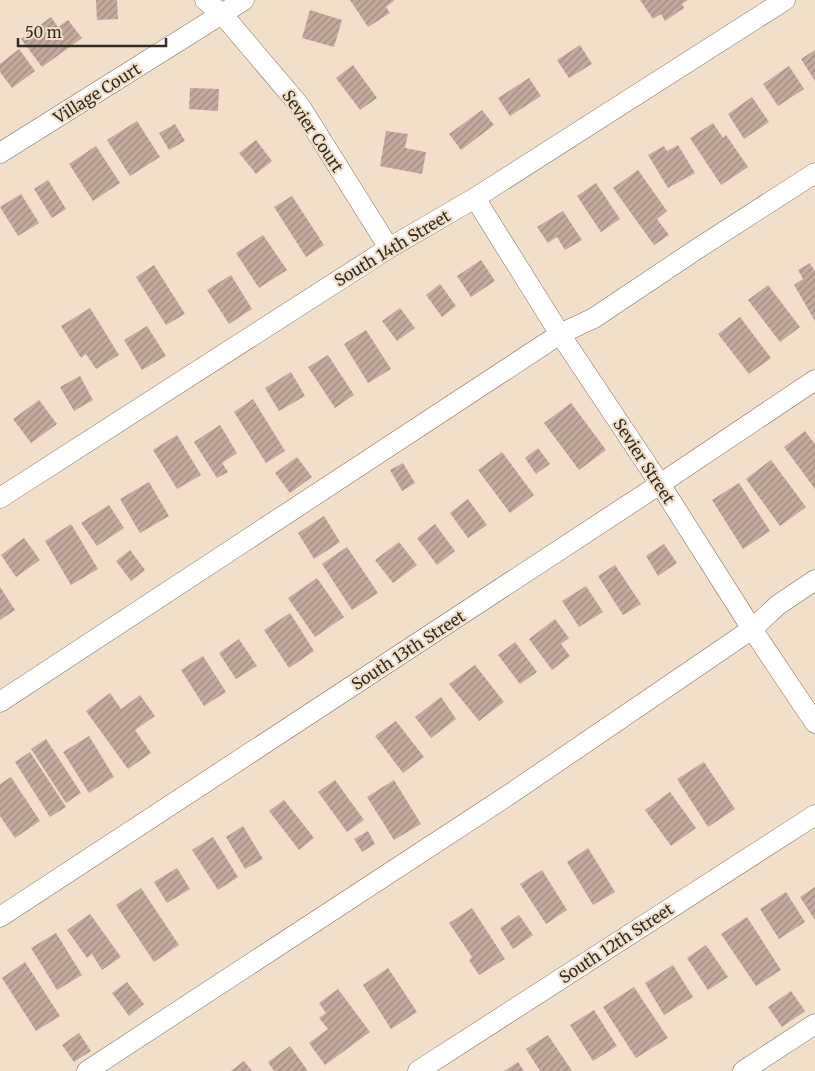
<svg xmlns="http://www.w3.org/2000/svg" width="815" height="1071" viewBox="0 0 815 1071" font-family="Merriweather,serif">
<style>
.building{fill:url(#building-hatch)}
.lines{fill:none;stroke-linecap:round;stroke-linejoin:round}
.minor-casing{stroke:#82725e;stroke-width:21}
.minor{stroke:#fff;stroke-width:20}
.labels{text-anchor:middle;stroke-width:4.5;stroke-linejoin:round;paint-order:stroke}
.street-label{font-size:16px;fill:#322c23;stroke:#f1dfc9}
</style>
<defs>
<pattern id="building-hatch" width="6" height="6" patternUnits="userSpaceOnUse" patternTransform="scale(1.25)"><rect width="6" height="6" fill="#c4a99e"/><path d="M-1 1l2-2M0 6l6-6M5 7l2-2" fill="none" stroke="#a08a80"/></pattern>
</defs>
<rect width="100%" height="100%" fill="#f1dfc9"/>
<!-- building -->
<path class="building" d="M 96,0 L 117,0 L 118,19 L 97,20 Z
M 350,0 L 393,0 L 394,1 L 386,7 L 390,13 L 368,27 Z
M 640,0 L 688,0 L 682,4 L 684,8 L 665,21 L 661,14 L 653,19 Z
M 310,10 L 342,20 L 334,47 L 302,38 Z
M 51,17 L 58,27 L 68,20 L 82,38 L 42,67 L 21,39 Z
M 580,45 L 592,64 L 569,78 L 557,60 Z
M 19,49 L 35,71 L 12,88 L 0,72 L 0,64 Z
M 815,50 L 815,81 L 801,59 Z
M 353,65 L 377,98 L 360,110 L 336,78 Z
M 789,66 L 804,89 L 778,106 L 763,84 Z
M 529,78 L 541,96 L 510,116 L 498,98 Z
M 190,88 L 219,89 L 218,111 L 189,109 Z
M 752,97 L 769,122 L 744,139 L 728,114 Z
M 482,110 L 494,125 L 461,150 L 449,134 Z
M 137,121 L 160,157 L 130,176 L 107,140 Z
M 713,123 L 723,138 L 726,135 L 748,167 L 721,185 L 690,138 Z
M 175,124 L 185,141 L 169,150 L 159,133 Z
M 386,131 L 408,134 L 405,148 L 426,152 L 422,174 L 380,166 Z
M 256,140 L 272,161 L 256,174 L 239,153 Z
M 678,145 L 695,173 L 668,188 L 648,155 L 664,146 L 667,151 Z
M 96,146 L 120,183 L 93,201 L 69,164 Z
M 638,170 L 667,211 L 657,219 L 669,235 L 654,245 L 613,188 Z
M 48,180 L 66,209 L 52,218 L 34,189 Z
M 596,183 L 620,219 L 601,232 L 577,196 Z
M 21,194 L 39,223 L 18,236 L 0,207 Z
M 292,196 L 324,245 L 306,257 L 274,207 Z
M 563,211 L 582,240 L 565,250 L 557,237 L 548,243 L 537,227 Z
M 263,235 L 287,270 L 259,288 L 236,253 Z
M 481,260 L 495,281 L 471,297 L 457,276 Z
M 810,263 L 815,272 L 815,321 L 794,285 L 803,279 L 798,270 Z
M 154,265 L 185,314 L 166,325 L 136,277 Z
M 231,275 L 252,309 L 229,324 L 207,290 Z
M 440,284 L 456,306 L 442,317 L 426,295 Z
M 768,285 L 800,327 L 780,342 L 748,300 Z
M 90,308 L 119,355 L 96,369 L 86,354 L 81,358 L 61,326 Z
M 400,308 L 415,328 L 397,341 L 382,321 Z
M 740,317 L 771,358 L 749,374 L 718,334 Z
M 147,326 L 166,356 L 142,370 L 124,340 Z
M 366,330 L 391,369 L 368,383 L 344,344 Z
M 328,355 L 354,395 L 335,408 L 308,367 Z
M 291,372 L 305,396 L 279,411 L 265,388 Z
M 80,376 L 93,400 L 74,411 L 60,387 Z
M 253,399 L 285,451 L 266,463 L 234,412 Z
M 39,400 L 57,424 L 31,443 L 13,419 Z
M 571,403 L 606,450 L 579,470 L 544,423 Z
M 220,425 L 237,453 L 222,463 L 228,472 L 217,478 L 194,442 Z
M 805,431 L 815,444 L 815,489 L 784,447 Z
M 177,435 L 201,475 L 177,489 L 153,450 Z
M 538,448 L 550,464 L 536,474 L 525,458 Z
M 502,452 L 534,495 L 510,513 L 478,470 Z
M 297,457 L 312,477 L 290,493 L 275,473 Z
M 771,460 L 806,507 L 780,526 L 746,479 Z
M 403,463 L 415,483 L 402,491 L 390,470 Z
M 149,482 L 169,516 L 140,533 L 120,499 Z
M 739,483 L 770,531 L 743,549 L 712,500 Z
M 468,499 L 487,525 L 468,538 L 450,513 Z
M 109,505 L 124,528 L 97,546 L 81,523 Z
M 324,516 L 340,542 L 314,559 L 298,533 Z
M 71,524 L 98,569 L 71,585 L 45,541 Z
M 435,524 L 455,551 L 437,565 L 417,538 Z
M 24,538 L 40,560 L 16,577 L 1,555 Z
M 399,542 L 417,565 L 393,583 L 375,560 Z
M 664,544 L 677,563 L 658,576 L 646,556 Z
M 347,547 L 378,593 L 352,610 L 322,564 Z
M 130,550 L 145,570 L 131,581 L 116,561 Z
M 615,565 L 641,604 L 623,615 L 598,576 Z
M 317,578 L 344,617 L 315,637 L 288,598 Z
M 586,586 L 603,612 L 579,627 L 562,601 Z
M 0,587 L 15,610 L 0,620 Z
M 290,613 L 314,651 L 289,668 L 264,630 Z
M 555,619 L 569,638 L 561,644 L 570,656 L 552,670 L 529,639 Z
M 239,639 L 257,666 L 236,679 L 219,653 Z
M 515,642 L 537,672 L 520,684 L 498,655 Z
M 203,656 L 226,692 L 204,706 L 181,670 Z
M 475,665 L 504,702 L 479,721 L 449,684 Z
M 110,693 L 121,709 L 140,695 L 155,716 L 135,730 L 151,753 L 128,769 L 86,711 Z
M 441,697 L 456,719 L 431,738 L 415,717 Z
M 396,721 L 424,757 L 403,773 L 375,736 Z
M 89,736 L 114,777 L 89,793 L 63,752 Z
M 46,739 L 81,793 L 66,803 L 31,749 Z
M 30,752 L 66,807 L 50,817 L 15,762 Z
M 704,762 L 735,809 L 708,827 L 677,779 Z
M 11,777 L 40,821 L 15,838 L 0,816 L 0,784 Z
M 335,780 L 364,820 L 347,832 L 318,792 Z
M 394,780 L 421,824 L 394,840 L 367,797 Z
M 670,792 L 696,828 L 671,846 L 645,810 Z
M 284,800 L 314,838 L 299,850 L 269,811 Z
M 243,826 L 263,859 L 245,869 L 226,837 Z
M 368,831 L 375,844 L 362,852 L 354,839 Z
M 213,837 L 238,877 L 218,890 L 192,850 Z
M 588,848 L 615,892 L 593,905 L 567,862 Z
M 177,868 L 190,889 L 167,903 L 154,882 Z
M 542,870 L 567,910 L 546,924 L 520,884 Z
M 815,887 L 815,920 L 800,897 Z
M 141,888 L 179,945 L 154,962 L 116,905 Z
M 786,892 L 805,922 L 779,939 L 760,909 Z
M 472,908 L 505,959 L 479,975 L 469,960 L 472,957 L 449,923 Z
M 90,914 L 121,957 L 102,970 L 92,954 L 87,958 L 67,930 Z
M 519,915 L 533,935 L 513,949 L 500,928 Z
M 747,917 L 781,970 L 756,986 L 721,934 Z
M 56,933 L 82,975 L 57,990 L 31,948 Z
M 706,945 L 728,977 L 708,990 L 687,958 Z
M 25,962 L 60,1016 L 36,1031 L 2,978 Z
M 673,965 L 693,997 L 664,1015 L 645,983 Z
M 388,968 L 417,1012 L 391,1029 L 363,985 Z
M 127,982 L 144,1004 L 129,1016 L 112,993 Z
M 634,987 L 668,1038 L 636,1058 L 603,1007 Z
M 338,989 L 370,1032 L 325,1065 L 309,1043 L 328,1029 L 319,1018 L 326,1013 L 319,1003 Z
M 791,991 L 805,1011 L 782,1027 L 768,1007 Z
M 594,1010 L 617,1046 L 593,1061 L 570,1025 Z
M 79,1033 L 91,1051 L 74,1062 L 62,1045 Z
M 548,1035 L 572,1071 L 540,1071 L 526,1049 Z
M 290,1046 L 308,1071 L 274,1071 L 268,1062 Z
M 244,1061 L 252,1071 L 231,1071 Z
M 518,1062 L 524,1071 L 504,1071 Z"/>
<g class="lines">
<defs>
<path id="minor" d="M 205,0 L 223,15 L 300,106 L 389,248
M 0,153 L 244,0
M 475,198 L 560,334 L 660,484 L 752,629 L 815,723
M 0,498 L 389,248 L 475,198 L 785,0
M 0,702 L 560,334 L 594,318 L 697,249 L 815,173
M 0,917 L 660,484 L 815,380
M 87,1071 L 513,792 L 752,629 L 778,605 L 815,580
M 418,1071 L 815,815
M 743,1071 L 815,1024"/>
</defs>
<!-- minor casing -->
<use href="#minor" class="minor-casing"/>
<!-- minor -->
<use href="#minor" class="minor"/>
</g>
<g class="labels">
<!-- street labels -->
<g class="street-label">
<text transform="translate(97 93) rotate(-32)" y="6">Village Court</text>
<text transform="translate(313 131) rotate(56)" y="6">Sevier Court</text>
<text transform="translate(392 248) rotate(-31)" y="6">South 14th Street</text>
<text transform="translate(644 461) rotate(57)" y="6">Sevier Street</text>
<text transform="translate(408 650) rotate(-33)" y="6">South 13th Street</text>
<text transform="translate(616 943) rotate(-33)" y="6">South 12th Street</text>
</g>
</g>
<!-- scale -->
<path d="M18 38v8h148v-8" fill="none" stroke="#322c23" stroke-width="2.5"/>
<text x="25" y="38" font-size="15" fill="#322c23" stroke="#f1dfc9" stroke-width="4" paint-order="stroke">50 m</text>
</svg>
